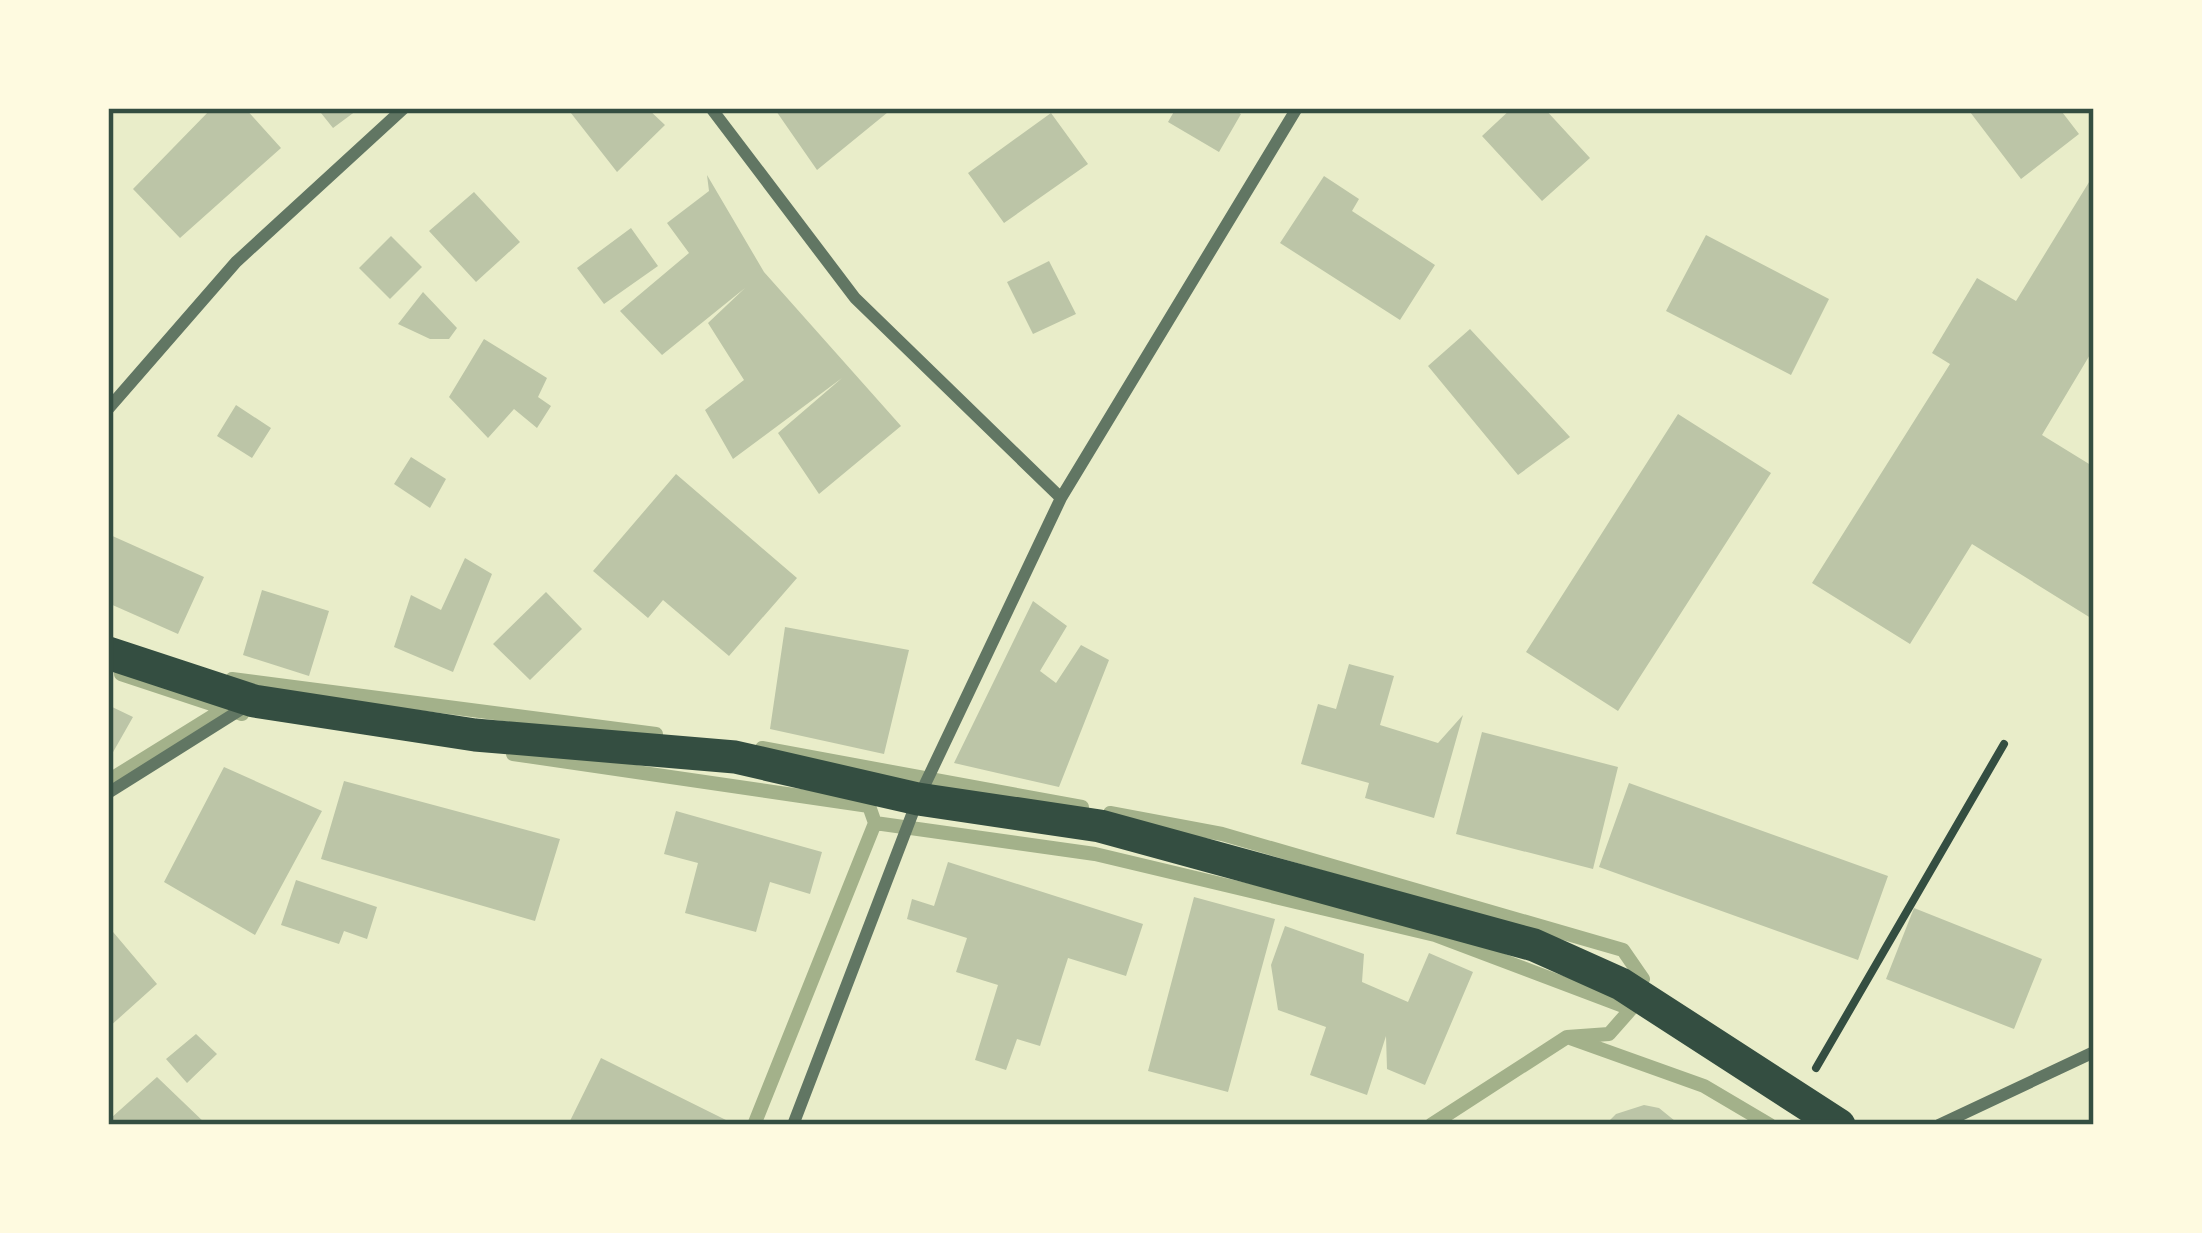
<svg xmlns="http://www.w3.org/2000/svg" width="2202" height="1233" viewBox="0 0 2202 1233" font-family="'Titillium Web',sans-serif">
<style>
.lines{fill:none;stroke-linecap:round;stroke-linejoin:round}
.stream{stroke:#a3b18a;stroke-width:14}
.building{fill:#bcc5a7}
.path{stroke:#344e41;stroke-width:8}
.minor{stroke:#617663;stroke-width:12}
.trunk{stroke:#344e41;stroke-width:33}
.neatline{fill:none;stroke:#344e41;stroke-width:4.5}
</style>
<rect width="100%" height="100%" fill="#e9edc9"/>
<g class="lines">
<!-- stream -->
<path class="stream" d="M 121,674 L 242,714
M 232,679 L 656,734
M 762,748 L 1082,807
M 513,754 L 869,806 L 875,823 L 1095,854 L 1435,935 L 1631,1009
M 108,781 L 221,711
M 1110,813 L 1222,834 L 1623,950 L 1643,979 L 1631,1009 L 1609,1034 L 1567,1037
M 754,1125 L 875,823
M 1431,1125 L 1567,1037 L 1704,1086 L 1770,1125"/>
</g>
<!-- building -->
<path class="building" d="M 212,108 L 245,108 L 281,148 L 180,238 L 133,189 Z
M 317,108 L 360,108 L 333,128 Z
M 567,108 L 647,108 L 665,125 L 617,172 Z
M 774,108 L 893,108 L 817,170 Z
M 1176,108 L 1230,108 L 1241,114 L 1219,152 L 1168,122 Z
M 1512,108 L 1544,108 L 1590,158 L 1542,201 L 1482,136 Z
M 1967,108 L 2059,108 L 2079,134 L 2021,179 Z
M 1051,113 L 1088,164 L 1004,223 L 968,173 Z
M 2094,174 L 2094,348 L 2042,435 L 2094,467 L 2094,620 L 1972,544 L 1910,644 L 1812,583 L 1950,364 L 1932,353 L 1977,278 L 2016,301 Z
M 707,175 L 764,272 L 901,426 L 819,494 L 778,433 L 842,378 L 733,459 L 705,410 L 744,380 L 708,323 L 745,288 L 662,355 L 620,311 L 689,253 L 667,223 L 709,191 Z
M 1324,176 L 1359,199 L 1352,211 L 1435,265 L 1400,320 L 1280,243 Z
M 474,192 L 520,242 L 476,282 L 429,231 Z
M 631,228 L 658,266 L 604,304 L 577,268 Z
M 1706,235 L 1829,299 L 1791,375 L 1666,311 Z
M 391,236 L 422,267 L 390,299 L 359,268 Z
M 1049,261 L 1076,314 L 1033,334 L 1007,282 Z
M 423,292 L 457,328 L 449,339 L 430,339 L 398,324 Z
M 1470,329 L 1570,437 L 1518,475 L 1428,366 Z
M 484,339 L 547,378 L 538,397 L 551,406 L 537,428 L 514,409 L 488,438 L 449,397 Z
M 236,405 L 271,428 L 252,458 L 217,436 Z
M 1678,414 L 1771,473 L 1618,711 L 1526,652 Z
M 411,457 L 446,479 L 430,508 L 394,484 Z
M 676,474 L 797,578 L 729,656 L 663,600 L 648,618 L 593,571 Z
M 108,534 L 204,577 L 178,634 L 108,603 Z
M 465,558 L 492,574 L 453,672 L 394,647 L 411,595 L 441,610 Z
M 262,590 L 329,611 L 309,676 L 243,655 Z
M 546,592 L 582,629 L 530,680 L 493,644 Z
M 1033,601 L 1067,626 L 1040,671 L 1056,683 L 1081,645 L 1109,660 L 1059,787 L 954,763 Z
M 785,627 L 909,650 L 884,754 L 770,729 Z
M 1349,664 L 1394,676 L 1380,725 L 1438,743 L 1463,715 L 1434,818 L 1365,798 L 1369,783 L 1301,764 L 1318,704 L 1336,709 Z
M 108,705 L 133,717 L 108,761 Z
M 1482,732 L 1618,767 L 1593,869 L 1456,834 Z
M 224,767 L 322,811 L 255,935 L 164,882 Z
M 344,781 L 560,839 L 535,921 L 321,859 Z
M 1629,783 L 1888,876 L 1858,960 L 1599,867 Z
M 676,811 L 822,852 L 810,894 L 770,882 L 756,932 L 685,913 L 698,863 L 664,854 Z
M 948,862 L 1143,924 L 1126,976 L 1068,958 L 1040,1046 L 1017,1039 L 1006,1070 L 975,1060 L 998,985 L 956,972 L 967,938 L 907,919 L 912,899 L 934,906 Z
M 296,880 L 377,907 L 367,939 L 344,931 L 339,944 L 281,925 Z
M 1194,897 L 1275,919 L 1228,1092 L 1148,1071 Z
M 1914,908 L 2042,959 L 2014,1029 L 1886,979 Z
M 108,926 L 157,984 L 108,1028 Z
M 1285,926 L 1364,954 L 1362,982 L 1408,1002 L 1429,953 L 1473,972 L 1425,1085 L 1387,1069 L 1386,1036 L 1367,1095 L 1310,1075 L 1326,1027 L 1278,1010 L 1271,965 Z
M 196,1034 L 217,1054 L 187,1083 L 166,1059 Z
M 601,1058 L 728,1121 L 726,1125 L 568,1125 Z
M 157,1077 L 207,1125 L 118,1125 L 111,1118 Z
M 1644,1105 L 1659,1108 L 1680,1125 L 1605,1125 L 1616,1114 Z"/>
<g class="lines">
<!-- path -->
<path class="path" d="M 1816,1068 L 2004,744"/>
<!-- minor -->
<path class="minor" d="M 711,108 L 855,298 L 1061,498
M 108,409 L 236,262 L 404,108
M 108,793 L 248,705
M 793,1125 L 918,799 L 1061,498 L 1297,108
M 1939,1125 L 2094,1052"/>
<!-- trunk -->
<path class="trunk" d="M 108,653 L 254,701 L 475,735 L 735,757 L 918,799 L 1100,826 L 1534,945 L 1621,984 L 1839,1125"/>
</g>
<!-- border -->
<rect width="2202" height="1233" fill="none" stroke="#fefae0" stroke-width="222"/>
<rect x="111" y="111" width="1980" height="1011" class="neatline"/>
</svg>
